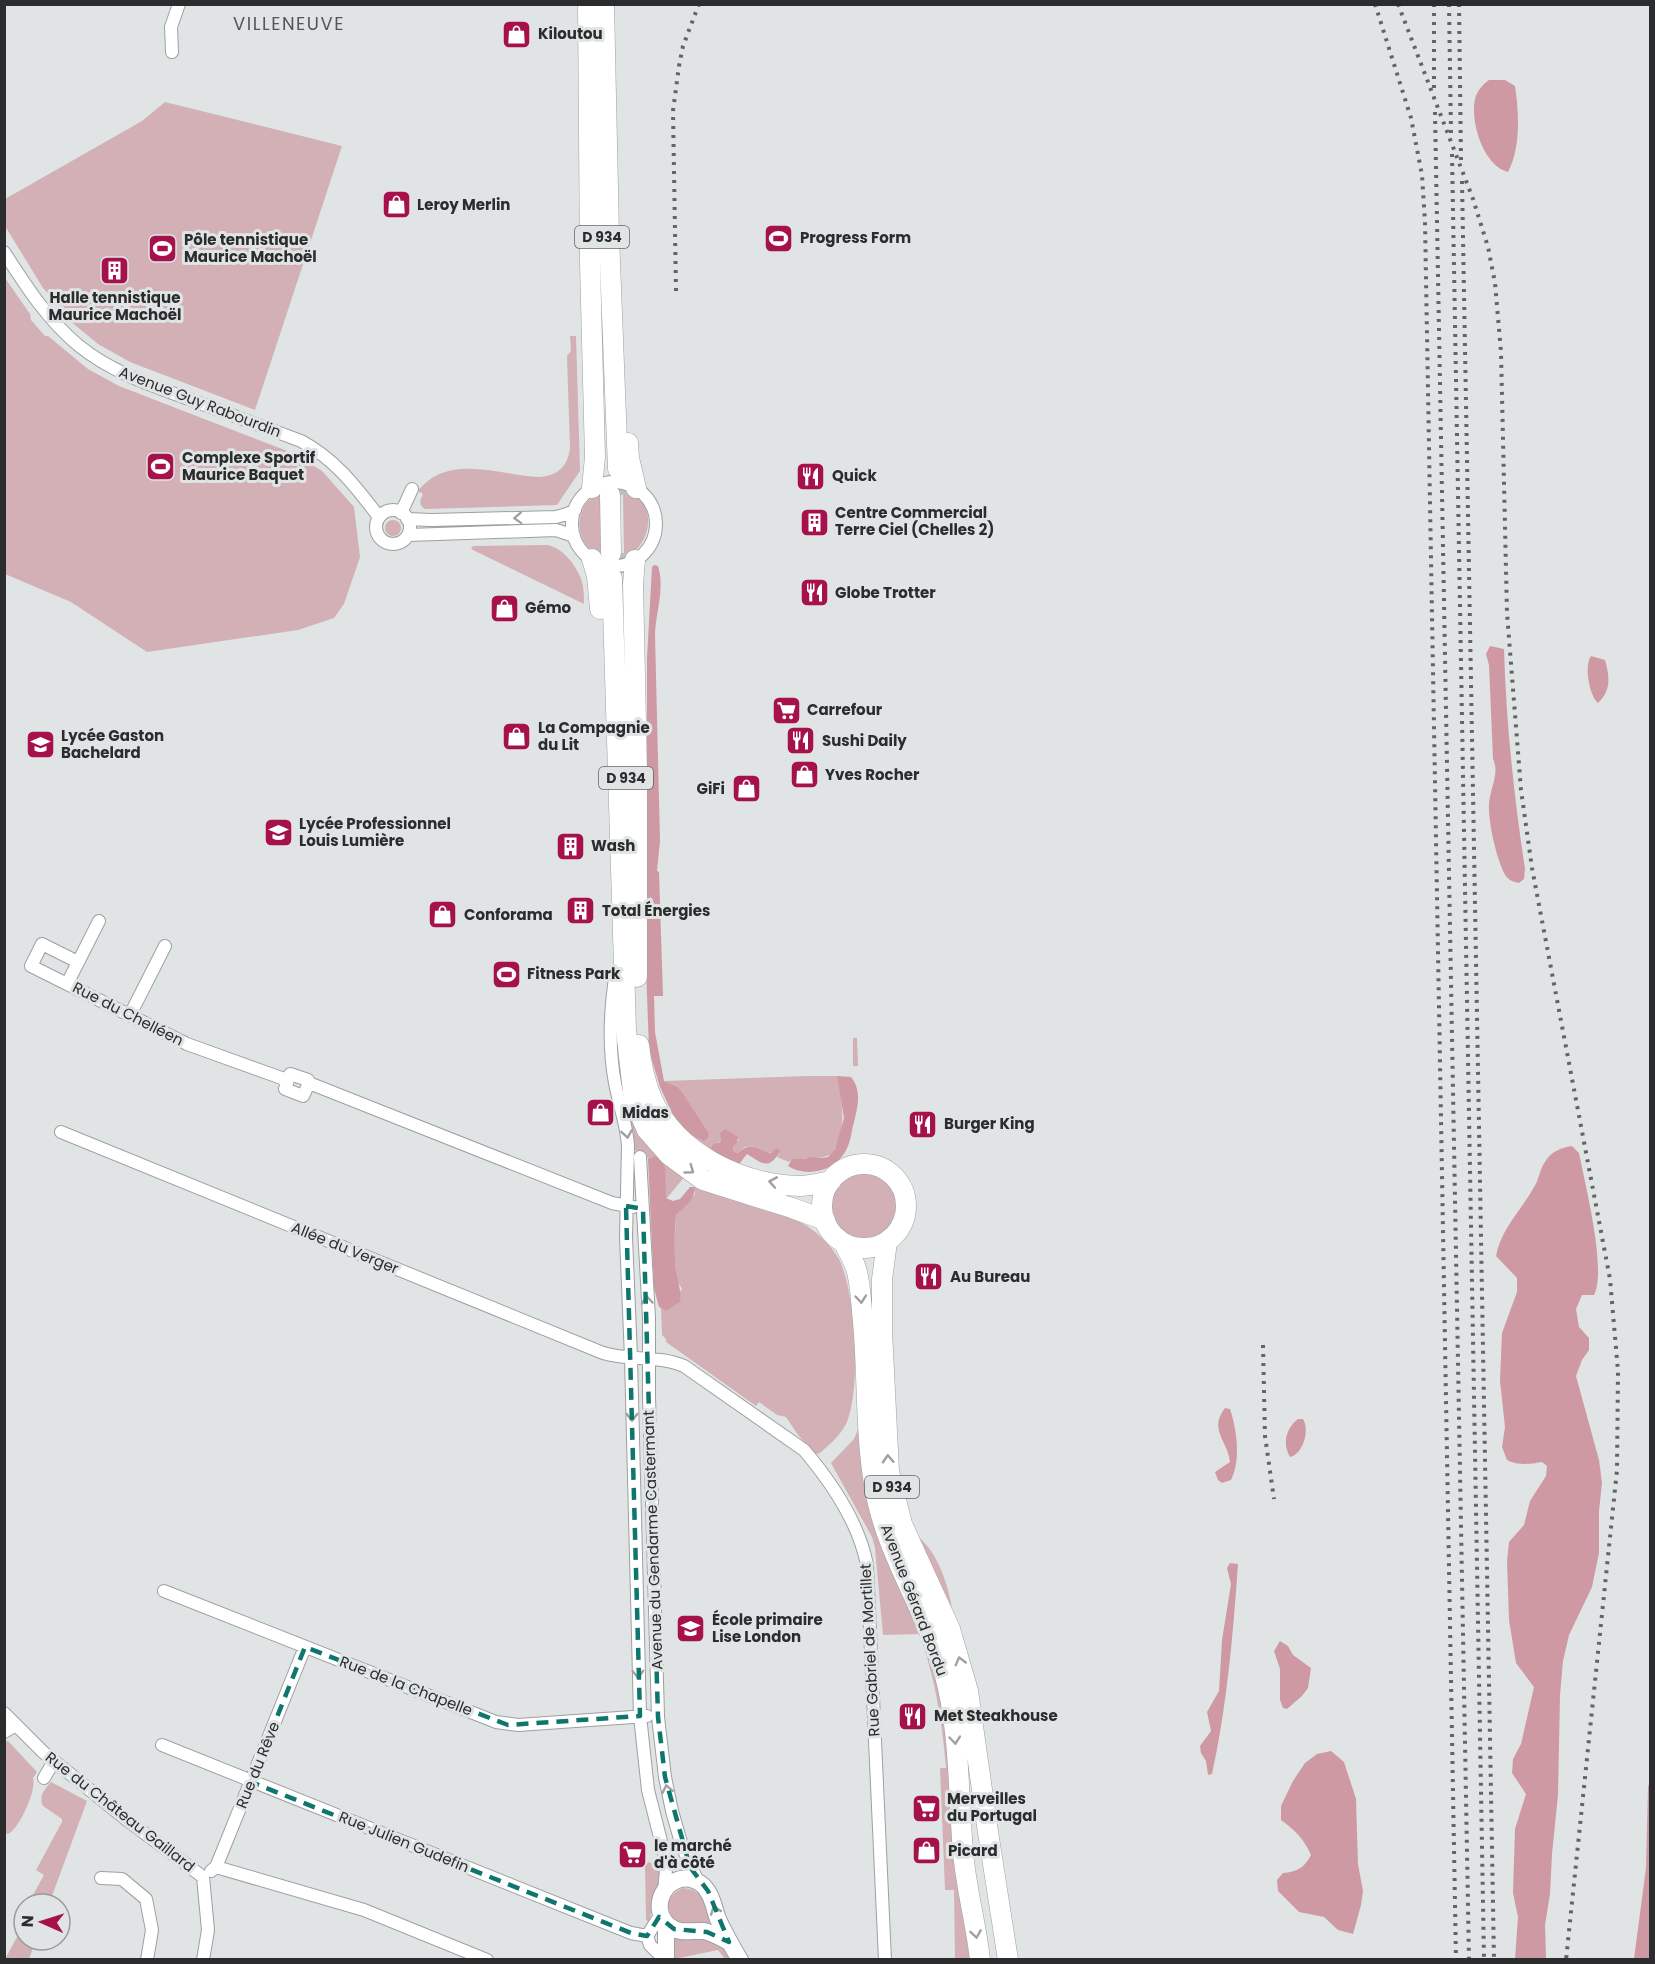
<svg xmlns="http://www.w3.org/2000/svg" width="1655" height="1964" viewBox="0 0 1655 1964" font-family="Poppins,sans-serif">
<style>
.green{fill:#d2b0b6;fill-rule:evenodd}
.forest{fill:#cf99a3}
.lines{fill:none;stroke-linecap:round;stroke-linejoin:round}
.primary-tunnel{stroke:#bcbfc0;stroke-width:20;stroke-dasharray:20 10;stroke-linecap:butt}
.minor-casing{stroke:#9da0a2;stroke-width:14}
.tertiary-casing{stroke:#9da0a2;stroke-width:18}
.primary-casing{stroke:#9da0a2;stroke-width:21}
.minor{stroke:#fff;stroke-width:12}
.tertiary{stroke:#fff;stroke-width:16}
.primary{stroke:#fff;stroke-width:20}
.rail{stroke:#626465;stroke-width:4;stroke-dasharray:3 6;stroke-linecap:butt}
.oneway{stroke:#a0a0a0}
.marked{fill:none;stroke:#0f766e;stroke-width:4.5;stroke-dasharray:12 8;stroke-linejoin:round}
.labels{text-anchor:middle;stroke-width:6;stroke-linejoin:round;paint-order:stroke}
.shield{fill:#e0e4e5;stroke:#616364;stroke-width:1.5}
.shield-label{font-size:14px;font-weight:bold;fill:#2b2c2d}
.poi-label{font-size:15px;font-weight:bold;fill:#2b2c2d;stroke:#e0e4e5;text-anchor:start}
.street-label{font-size:15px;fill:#2b2c2d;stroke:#e0e4e5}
.quarter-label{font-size:18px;letter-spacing:1.5px;fill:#545758;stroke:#e0e4e5}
</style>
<rect width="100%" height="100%" fill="#e0e4e5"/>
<!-- green -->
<path class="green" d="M 165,102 L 342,146 L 255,410 L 130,362 L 98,344 L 69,320 L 68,316 L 43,288 L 5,226 L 5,199 L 142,121 Z
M 5,278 L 30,314 L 31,320 L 45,336 L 48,336 L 88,369 L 119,386 L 295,454 L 322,471 L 354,507 L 360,557 L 344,604 L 334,618 L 298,630 L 147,652 L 71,602 L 5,574 Z
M 570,336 L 576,336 L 580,471 L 557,505 L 425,509 C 418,505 420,500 423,494 L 418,491 C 448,453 498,475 539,477 C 558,476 568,466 570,448 L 567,356 L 571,351 Z
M 616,489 C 682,499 633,593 589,548 C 581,540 577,526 581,514 C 586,497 600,491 616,489 ZM 605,495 L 623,495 L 624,553 L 606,553 Z
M385 528a8 8 0 1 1 16 0a8 8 0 1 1-16 0Z
M 547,545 C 562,547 576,565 581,579 C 584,587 584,596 584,604 L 471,549 L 473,546 Z
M 853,1038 L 857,1038 L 858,1066 L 853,1066 Z
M 616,1045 L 620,1071 L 628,1098 L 686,1175 L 667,1198 L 665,1197 L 665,1184 L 654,1156 L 648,1159 L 646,1153 L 633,1150 L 618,1084 Z
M 809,1076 L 837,1076 C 842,1099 848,1134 831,1154 C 824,1159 802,1159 792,1159 L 789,1162 L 777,1157 L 780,1153 L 763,1152 L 752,1146 L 745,1147 L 738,1153 L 734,1152 L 733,1147 L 739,1139 L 721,1140 L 710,1151 L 699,1146 L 673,1115 L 681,1123 L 709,1133 L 683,1093 L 678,1087 L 664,1081 Z
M831 1206a34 34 0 1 1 68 0a34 34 0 1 1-68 0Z
M 695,1187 C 717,1194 738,1202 760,1209 C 775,1214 794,1217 807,1226 C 818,1233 833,1248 839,1259 C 856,1294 861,1387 847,1422 C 841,1435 830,1444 820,1453 L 816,1454 L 798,1435 L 786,1417 L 777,1415 L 759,1402 L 756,1406 L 666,1342 L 666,1339 L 662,1335 L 661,1308 L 666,1311 L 682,1289 L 677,1280 L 674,1257 L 676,1215 L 695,1194 Z
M 862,1420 L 936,1657 L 977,1959 L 955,1959 L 954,1890 L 945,1890 L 940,1768 L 946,1768 C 942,1717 935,1682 920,1634 L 883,1635 L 875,1548 L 872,1537 L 831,1463 L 854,1439 Z
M 918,1537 C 938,1552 948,1585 952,1608 Z
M 8,1741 L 37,1772 L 33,1778 C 37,1790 19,1829 8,1834 L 4,1832 L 4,1742 Z
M 51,1782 L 87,1801 L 49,1904 L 28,1904 L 44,1875 L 36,1870 L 62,1822 L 62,1819 L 43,1806 C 38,1796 45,1789 51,1782 Z
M 649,1862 L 661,1868 L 660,1882 L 653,1903 L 649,1924 L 646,1919 L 645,1865 Z
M 683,1888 C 705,1889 707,1908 710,1925 L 676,1922 C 664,1909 666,1895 683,1888 Z
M 24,1911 L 24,1940 L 36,1940 L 29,1959 L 5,1959 L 23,1926 L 23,1922 L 19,1920 Z
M 674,1932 C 704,1934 713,1934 733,1959 L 725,1959 L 718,1950 L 674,1959 Z"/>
<!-- forest -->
<path class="forest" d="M 1489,80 L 1505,80 L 1515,86 C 1519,113 1521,147 1508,172 C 1483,166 1470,121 1475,99 C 1477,91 1483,84 1489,80 Z
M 654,565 L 658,566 C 665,588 656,611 655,634 L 660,841 L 657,871 L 659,872 L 663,996 L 654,996 L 655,1032 L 664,1081 L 678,1087 L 683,1093 L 709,1133 L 708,1138 L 704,1141 L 689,1134 L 673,1115 L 660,1087 L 649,1050 L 644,912 L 647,835 L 647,658 L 652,567 Z
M 1490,646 L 1504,649 C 1506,722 1514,797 1525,869 L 1524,879 L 1519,883 C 1512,882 1507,879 1504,873 C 1496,856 1488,822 1489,804 C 1490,788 1500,773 1493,759 L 1489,665 L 1486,654 Z
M 1591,656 L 1605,660 C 1610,677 1611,691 1598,703 C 1589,696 1584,665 1591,656 Z
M 837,1076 L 851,1077 C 863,1092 857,1109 853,1126 C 851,1135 850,1144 845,1152 C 834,1171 807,1178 788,1166 L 792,1159 L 805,1159 L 810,1157 L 821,1158 L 828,1157 L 835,1149 L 844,1118 Z
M 725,1129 L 738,1137 L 737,1142 L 733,1147 L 734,1152 L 738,1153 C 753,1140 754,1150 771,1153 L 775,1149 L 779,1149 L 780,1152 C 768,1170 763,1164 747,1154 L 740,1163 L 737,1164 L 710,1151 L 713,1144 L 719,1143 L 721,1140 L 720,1133 Z
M 1572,1146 L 1579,1153 C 1585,1184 1607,1270 1594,1295 L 1582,1295 L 1576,1309 L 1579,1327 L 1589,1338 L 1589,1350 L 1582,1360 L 1576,1376 L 1599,1460 L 1602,1483 L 1599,1511 L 1599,1553 L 1592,1587 L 1569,1635 L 1563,1661 L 1560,1695 L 1558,1795 L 1552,1854 L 1550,1894 L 1545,1925 L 1546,1959 L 1515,1959 L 1518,1917 L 1513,1893 L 1515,1829 L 1526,1794 L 1512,1773 L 1513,1759 L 1521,1744 L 1534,1687 L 1516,1663 L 1509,1620 L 1507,1561 L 1509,1542 L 1524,1525 L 1530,1501 L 1546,1476 L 1547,1466 L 1542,1462 C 1530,1464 1519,1466 1507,1460 L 1502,1447 L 1505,1427 L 1500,1381 L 1502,1333 L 1517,1292 L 1517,1278 L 1496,1256 C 1501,1229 1521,1211 1534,1187 C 1539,1180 1540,1168 1545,1162 C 1551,1151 1561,1148 1572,1146 Z
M 654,1156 L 661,1159 L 665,1168 L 666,1198 L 673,1201 L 680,1199 L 690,1187 L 695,1187 C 695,1200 685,1206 676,1215 C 675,1230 674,1245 675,1260 C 675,1276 682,1287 680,1302 L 666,1311 L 659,1307 L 654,1288 L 648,1159 Z
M 1225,1408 L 1230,1409 C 1237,1430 1241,1460 1231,1480 L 1222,1483 L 1218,1480 L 1215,1472 L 1230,1462 C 1228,1441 1208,1430 1225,1408 Z
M 1298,1419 L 1303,1419 C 1310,1430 1303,1454 1290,1457 C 1282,1444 1286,1428 1298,1419 Z
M 1230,1563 L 1238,1564 C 1233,1635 1227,1705 1212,1774 L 1208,1775 L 1206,1761 L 1201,1753 L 1200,1746 L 1211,1731 L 1207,1712 L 1219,1691 L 1222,1640 L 1231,1584 L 1227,1568 Z
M 1280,1641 L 1288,1646 L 1293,1655 L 1311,1668 L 1308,1688 L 1302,1696 L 1287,1709 L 1283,1708 L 1280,1700 L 1280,1669 L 1274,1651 Z
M 1331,1751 L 1344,1762 L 1356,1799 L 1358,1864 L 1363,1891 L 1361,1905 L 1353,1934 L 1338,1930 L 1324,1917 L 1299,1912 L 1278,1891 L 1277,1880 L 1283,1873 C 1297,1872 1304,1868 1311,1855 C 1304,1839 1295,1830 1281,1820 L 1281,1806 L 1293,1781 L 1305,1763 L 1317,1754 Z
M 1650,1781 L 1650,1959 L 1634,1959 L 1646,1868 L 1648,1787 Z"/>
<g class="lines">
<!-- primary-tunnel -->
<path class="primary-tunnel" d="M 618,495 L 618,469
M 620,553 L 620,578"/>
<defs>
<path id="minor" d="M 172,52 L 171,27 L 179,4
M 4,252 C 26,286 47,319 78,345 C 111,372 150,385 189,399 C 227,413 264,427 301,441 C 335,459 356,487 379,517
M572 524a42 42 0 1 1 84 0a42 42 0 1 1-84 0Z
M376 527a17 17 0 1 1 34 0a17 17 0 1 1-34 0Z
M 401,513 L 412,489
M 407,519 L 431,520 L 556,517 L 567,514 L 575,510
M 408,535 L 556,530 L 574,536
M 78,962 L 42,944 L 31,966 L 187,1044 L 287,1080
M 616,972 C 610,1009 608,1046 615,1083 C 619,1105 627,1125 628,1146 L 626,1237 L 631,1358 L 640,1716 L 648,1790 L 665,1857 L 666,1870 L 664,1891
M 67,984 L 99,921
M 130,1015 L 165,946
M 290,1074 L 308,1080 L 309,1083 L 303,1096 L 285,1089 Z
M 309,1083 L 612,1203 L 633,1207
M 61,1132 L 603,1353 C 629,1361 658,1355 684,1366 L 804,1450 C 832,1483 859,1523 867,1565 L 885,1960
M 640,1157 L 649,1318 L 649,1396 L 658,1717 L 665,1777 L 672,1811 L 682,1846 L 698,1882
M 164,1591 L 496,1722 L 518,1725 L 647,1716
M 4,1713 L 43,1752 L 127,1820 L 203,1877 L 208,1930 L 203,1960
M 4,1732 L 16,1725
M 162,1745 L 631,1933 L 647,1936
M 44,1778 L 54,1761
M 216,1867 L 364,1910 L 487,1960
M 211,1871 L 216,1867 L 223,1850 L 305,1647
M 101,1878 L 122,1879 L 146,1899 L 152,1930 L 147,1960
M 647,1936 L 650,1945 L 665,1960
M 647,1936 L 661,1914"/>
<path id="tertiary" d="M 666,1923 L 666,1960
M 729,1942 C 722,1938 712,1933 704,1931 C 691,1930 679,1935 668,1925 C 649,1908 665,1874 691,1879 C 697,1881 703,1884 706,1889 C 713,1897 714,1909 718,1919 C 724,1933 732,1946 740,1960"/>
<path id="primary" d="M 588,4 L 590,263 L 595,457 L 592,488
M 604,4 L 609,236 L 618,469
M 628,443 L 629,458 L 636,488
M 610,495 L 611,553
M 592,559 L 597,576 L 600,609
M 635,560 L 633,584 L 637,770 L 637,977
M 612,578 L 626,1030 L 634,1100 L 647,1130 L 669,1155 L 703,1180 L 792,1208 L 825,1220
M 639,1045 C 641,1063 645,1082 652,1099 C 677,1154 741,1184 799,1186 C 810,1186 821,1183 831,1181
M822 1206a42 42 0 1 1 84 0a42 42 0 1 1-84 0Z
M 887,1242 L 882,1279 L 882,1331 L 889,1472 L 902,1524 L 950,1629 L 968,1691 L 988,1832 L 1008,1960
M 844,1243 C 848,1251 853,1260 856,1268 C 861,1285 861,1304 863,1322 C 868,1377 865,1435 875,1489 C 886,1554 926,1609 944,1672 C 960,1729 958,1792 963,1852 C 966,1888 976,1923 980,1960"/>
</defs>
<!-- minor casing -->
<use href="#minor" class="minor-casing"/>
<!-- tertiary casing -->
<use href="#tertiary" class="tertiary-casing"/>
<!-- primary casing -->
<use href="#primary" class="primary-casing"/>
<!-- minor -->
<use href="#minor" class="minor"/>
<!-- tertiary -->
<use href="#tertiary" class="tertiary"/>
<!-- primary -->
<use href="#primary" class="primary"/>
<!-- rail -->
<path class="rail" d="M 1375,4 L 1411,118 L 1422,175 L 1425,222 L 1456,1960
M 1398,4 L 1473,199 L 1488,247 L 1495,283 L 1501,352 L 1507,613 L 1521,790 L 1532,868 L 1610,1279 L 1618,1371 L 1617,1470 L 1566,1960
M 1434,4 L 1434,91
M 1449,4 L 1451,133
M 1459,4 L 1461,160
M 1435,112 L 1469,1960
M 1452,154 L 1484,1960
M 1462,181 L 1494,1960
M 676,291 L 673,111 L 679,66 L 683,46 L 699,4
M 1263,1345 L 1265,1436 L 1274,1499"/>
</g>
<!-- one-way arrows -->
<defs><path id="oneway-chevron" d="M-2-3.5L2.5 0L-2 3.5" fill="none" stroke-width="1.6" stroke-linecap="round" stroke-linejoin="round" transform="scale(1.5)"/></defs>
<g class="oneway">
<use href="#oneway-chevron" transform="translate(518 518) rotate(178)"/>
<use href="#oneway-chevron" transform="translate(627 1134) rotate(81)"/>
<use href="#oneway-chevron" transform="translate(690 1170) rotate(36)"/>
<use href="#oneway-chevron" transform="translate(773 1182) rotate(-170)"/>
<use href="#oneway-chevron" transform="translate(861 1299) rotate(85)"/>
<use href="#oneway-chevron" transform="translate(647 1300) rotate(-95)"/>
<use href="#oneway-chevron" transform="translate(632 1417) rotate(90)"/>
<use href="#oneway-chevron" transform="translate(888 1459) rotate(-93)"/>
<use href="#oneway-chevron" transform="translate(960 1661) rotate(-105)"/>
<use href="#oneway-chevron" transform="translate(638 1674) rotate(88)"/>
<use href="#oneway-chevron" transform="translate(955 1740) rotate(85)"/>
<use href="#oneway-chevron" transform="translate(667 1789) rotate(-101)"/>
<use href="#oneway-chevron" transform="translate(715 1910) rotate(-110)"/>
<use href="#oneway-chevron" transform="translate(976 1934) rotate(81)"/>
</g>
<!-- marked area -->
<path class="marked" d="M 626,1206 L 643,1209 L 658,1717 L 665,1777 L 690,1867 L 708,1891 L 729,1942 L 707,1932 L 674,1929 L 659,1917 L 647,1936 L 631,1933 L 251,1782 L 305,1647 L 508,1725 L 640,1716 Z"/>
<!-- icons -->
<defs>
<symbol id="shop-square" viewBox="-11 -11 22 22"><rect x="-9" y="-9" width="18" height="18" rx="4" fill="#a6114b" stroke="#e0e4e5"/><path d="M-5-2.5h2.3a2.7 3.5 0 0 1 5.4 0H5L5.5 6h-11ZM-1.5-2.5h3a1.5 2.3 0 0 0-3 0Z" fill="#fff"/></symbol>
<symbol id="stadium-square" viewBox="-11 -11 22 22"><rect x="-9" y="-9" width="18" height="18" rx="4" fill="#a6114b" stroke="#e0e4e5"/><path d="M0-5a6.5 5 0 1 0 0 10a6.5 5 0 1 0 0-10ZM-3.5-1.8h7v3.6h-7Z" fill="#fff"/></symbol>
<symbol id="building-square" viewBox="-11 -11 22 22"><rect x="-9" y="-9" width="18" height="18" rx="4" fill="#a6114b" stroke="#e0e4e5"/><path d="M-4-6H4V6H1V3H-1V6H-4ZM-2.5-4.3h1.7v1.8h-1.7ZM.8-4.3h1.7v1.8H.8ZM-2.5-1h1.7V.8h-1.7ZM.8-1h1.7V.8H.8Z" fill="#fff"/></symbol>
<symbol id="restaurant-square" viewBox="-11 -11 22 22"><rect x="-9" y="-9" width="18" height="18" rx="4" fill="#a6114b" stroke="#e0e4e5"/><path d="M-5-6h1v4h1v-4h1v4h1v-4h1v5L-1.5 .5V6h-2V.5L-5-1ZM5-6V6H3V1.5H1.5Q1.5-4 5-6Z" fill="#fff"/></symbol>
<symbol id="supermarket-square" viewBox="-11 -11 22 22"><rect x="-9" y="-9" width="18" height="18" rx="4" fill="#a6114b" stroke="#e0e4e5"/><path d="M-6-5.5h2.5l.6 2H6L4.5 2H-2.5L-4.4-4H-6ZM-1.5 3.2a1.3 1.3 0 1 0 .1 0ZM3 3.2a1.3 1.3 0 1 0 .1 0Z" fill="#fff"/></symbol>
<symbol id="school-square" viewBox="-11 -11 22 22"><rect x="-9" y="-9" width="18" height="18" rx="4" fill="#a6114b" stroke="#e0e4e5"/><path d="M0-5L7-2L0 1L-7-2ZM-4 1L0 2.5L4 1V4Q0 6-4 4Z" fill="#fff"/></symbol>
</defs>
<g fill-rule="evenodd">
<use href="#shop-square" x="500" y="18" width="33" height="33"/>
<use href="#shop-square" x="380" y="188" width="33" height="33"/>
<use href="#stadium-square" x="762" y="222" width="33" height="33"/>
<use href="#stadium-square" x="146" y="232" width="33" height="33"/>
<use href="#building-square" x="98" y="254" width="33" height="33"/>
<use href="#stadium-square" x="144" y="450" width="33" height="33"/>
<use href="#restaurant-square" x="794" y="460" width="33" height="33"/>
<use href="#building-square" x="798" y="506" width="33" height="33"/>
<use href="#restaurant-square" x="798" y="576" width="33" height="33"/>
<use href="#shop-square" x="488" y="592" width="33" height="33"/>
<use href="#supermarket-square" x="770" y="694" width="33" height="33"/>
<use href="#shop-square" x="500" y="720" width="33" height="33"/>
<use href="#restaurant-square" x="784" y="724" width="33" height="33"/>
<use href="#school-square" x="24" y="728" width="33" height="33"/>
<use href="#shop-square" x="788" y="758" width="33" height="33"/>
<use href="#shop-square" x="730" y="772" width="33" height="33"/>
<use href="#school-square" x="262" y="816" width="33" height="33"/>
<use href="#building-square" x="554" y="830" width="33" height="33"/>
<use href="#building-square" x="564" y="894" width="33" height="33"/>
<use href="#shop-square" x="426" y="898" width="33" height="33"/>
<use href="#stadium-square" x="490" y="958" width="33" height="33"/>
<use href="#shop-square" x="584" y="1096" width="33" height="33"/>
<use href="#restaurant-square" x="906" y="1108" width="33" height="33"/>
<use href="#restaurant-square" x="912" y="1260" width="33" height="33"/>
<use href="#school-square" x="674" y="1612" width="33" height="33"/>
<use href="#restaurant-square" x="896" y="1700" width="33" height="33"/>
<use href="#supermarket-square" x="910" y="1792" width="33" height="33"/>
<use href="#shop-square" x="910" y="1834" width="33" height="33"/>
<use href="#supermarket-square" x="616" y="1838" width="33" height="33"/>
</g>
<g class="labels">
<!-- shield labels -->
<g class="shield">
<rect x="575" y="226" width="54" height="22" rx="4.5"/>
<rect x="599" y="767" width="54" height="22" rx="4.5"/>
<rect x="865" y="1476" width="54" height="22" rx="4.5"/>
</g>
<g class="shield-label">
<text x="602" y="242">D 934</text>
<text x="626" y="783">D 934</text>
<text x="892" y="1492">D 934</text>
</g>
<!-- poi labels -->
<g class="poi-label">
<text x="538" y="39">Kiloutou</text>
<text x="417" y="210">Leroy Merlin</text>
<text x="800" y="243">Progress Form</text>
<text x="184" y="245">Pôle tennistique<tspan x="184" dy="17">Maurice Machoël</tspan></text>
<text x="115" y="303" text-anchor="middle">Halle tennistique<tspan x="115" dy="17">Maurice Machoël</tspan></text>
<text x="182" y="463">Complexe Sportif<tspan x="182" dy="17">Maurice Baquet</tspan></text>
<text x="832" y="481">Quick</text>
<text x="835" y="518">Centre Commercial<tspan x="835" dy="17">Terre Ciel (Chelles 2)</tspan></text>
<text x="835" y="598">Globe Trotter</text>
<text x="525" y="613">Gémo</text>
<text x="807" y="715">Carrefour</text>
<text x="538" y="733">La Compagnie<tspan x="538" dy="17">du Lit</tspan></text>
<text x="61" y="741">Lycée Gaston<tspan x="61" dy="17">Bachelard</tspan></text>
<text x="822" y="746">Sushi Daily</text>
<text x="825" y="780">Yves Rocher</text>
<text x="725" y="794" text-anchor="end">GiFi</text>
<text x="299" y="829">Lycée Professionnel<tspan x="299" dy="17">Louis Lumière</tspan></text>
<text x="591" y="851">Wash</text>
<text x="602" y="916">Total Énergies</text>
<text x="464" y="920">Conforama</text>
<text x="527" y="979">Fitness Park</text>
<text x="622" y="1118">Midas</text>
<text x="944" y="1129">Burger King</text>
<text x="950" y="1282">Au Bureau</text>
<text x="712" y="1625">École primaire<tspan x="712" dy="17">Lise London</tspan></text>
<text x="934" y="1721">Met Steakhouse</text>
<text x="947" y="1804">Merveilles<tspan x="947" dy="17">du Portugal</tspan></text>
<text x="654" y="1851">le marché<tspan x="654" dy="17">d'à côté</tspan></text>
<text x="948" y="1856">Picard</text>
</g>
<!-- street labels -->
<g class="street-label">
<text transform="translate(200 402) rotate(21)" y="5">Avenue Guy Rabourdin</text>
<text transform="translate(128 1014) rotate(27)" y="5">Rue du Chelléen</text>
<text transform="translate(345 1248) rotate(22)" y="5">Allée du Verger</text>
<text transform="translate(653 1540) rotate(-92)" y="5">Avenue du Gendarme Castermant</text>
<text transform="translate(914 1600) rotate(69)" y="5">Avenue Gérard Bordu</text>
<text transform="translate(870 1650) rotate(-93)" y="5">Rue Gabriel de Mortillet</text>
<text transform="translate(406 1686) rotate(21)" y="5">Rue de la Chapelle</text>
<text transform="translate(258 1765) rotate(-68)" y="5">Rue du Rêve</text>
<text transform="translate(120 1812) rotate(38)" y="5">Rue du Château Gaillard</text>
<text transform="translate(404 1842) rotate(22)" y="5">Rue Julien Gudefin</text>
</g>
<!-- quarter labels -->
<g class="quarter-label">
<text x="289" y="30">VILLENEUVE</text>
</g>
</g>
<!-- border -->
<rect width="1655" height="1964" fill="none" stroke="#2b2c2d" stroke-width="12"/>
<!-- north arrow -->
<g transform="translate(42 1922) rotate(273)"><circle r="28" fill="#e0e4e5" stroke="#989a9b" stroke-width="1.5"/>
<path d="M0-4.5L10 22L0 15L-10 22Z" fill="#a6114b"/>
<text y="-9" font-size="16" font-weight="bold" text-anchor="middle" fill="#2b2c2d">N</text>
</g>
</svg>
